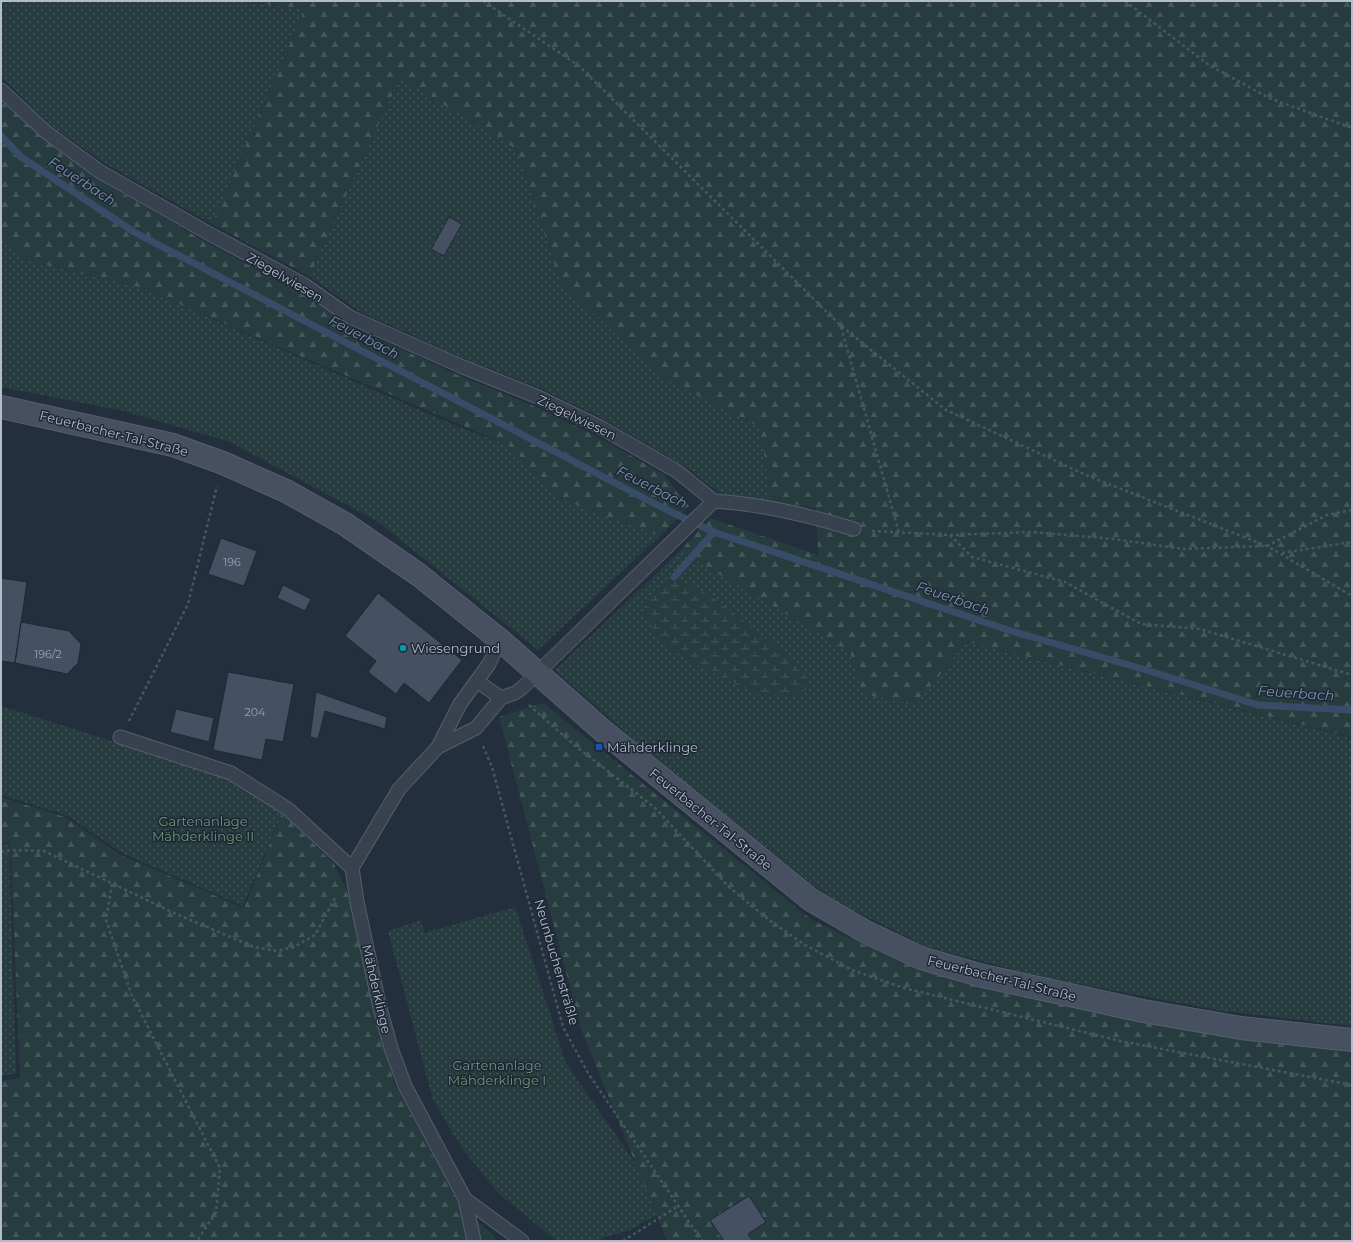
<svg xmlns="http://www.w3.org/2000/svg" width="1353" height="1242" viewBox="0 0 1353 1242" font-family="Montserrat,sans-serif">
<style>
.green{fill:url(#green-dots)}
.forest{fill:url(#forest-firs)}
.wetland{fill:url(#wetland-marsh)}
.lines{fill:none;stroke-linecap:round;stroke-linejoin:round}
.stream{stroke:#394c67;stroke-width:7}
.building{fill:#455162;stroke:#1f2835}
.lane-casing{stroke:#565f6c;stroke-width:15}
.secondary-casing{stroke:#565f6c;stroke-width:24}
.path{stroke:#44595c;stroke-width:2.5;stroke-dasharray:3 3;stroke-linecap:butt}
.lane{stroke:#38414e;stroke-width:13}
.secondary{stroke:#465061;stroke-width:22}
.culture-dot{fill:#0f9aa8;stroke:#1d2633;stroke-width:1.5}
.transit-dot{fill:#1a4fb4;stroke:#1d2633;stroke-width:1.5}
.labels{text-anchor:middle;stroke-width:3;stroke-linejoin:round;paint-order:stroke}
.number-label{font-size:11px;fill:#98a1af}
.street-label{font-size:13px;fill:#b4bcc9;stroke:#1d2633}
.poi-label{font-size:13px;fill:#b4bcc9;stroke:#1d2633;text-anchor:start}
.park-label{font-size:13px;fill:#6b9a76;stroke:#1d2633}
.water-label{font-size:14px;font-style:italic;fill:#7c92b1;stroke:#1d2633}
</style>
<defs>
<pattern id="green-dots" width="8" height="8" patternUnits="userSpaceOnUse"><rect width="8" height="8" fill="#263c3f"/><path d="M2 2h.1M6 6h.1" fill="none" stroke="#435659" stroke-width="1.8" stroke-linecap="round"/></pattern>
<pattern id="forest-firs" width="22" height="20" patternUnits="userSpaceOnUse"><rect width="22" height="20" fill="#263c3f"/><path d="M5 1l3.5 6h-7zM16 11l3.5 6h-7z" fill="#435659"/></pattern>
<pattern id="wetland-marsh" width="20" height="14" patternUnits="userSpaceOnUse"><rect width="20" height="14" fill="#263c3f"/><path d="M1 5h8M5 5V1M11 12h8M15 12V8" fill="none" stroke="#435659"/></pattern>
</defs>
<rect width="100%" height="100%" fill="#242f3e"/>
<!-- green -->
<path class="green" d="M 1,1 L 239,1 L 305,9 L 212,224 L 106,164 L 53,127 L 1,77 Z
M 400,78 L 516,149 L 562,283 L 661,377 L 760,427 L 771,501 L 719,493 L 692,471 L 604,419 L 544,390 L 467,360 L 359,311 L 309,276 Z
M 1,235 L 25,260 L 139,287 L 454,425 L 508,445 L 563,500 L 660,536 L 538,650 L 377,521 L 230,442 L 124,411 L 1,387 Z
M 680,551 L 850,652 L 915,704 L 967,642 L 1352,738 L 1352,1026 L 1223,1011 L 1040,977 L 925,946 L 829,898 L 649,753 L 555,670 Z
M 1,706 L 228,778 L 282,813 L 243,906 L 122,853 L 66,815 L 1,795 Z
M 9,843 L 16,1073 L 1,1076 L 1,845 Z
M 515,907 L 566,1063 L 667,1209 L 630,1230 L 592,1241 L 557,1241 L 498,1193 L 461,1147 L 433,1100 L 388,931 L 421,920 L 424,933 Z"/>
<!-- forest -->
<path class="forest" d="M 239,1 L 1352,1 L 1352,737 L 967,642 L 915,705 L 863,694 L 850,652 L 680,551 L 710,518 L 818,555 L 816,508 L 771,501 L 760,427 L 661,377 L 561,283 L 516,149 L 400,78 L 309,276 L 212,224 L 305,9 Z
M 1,101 L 43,137 L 96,178 L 204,241 L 299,292 L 348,325 L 458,375 L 536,407 L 594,435 L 663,474 L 689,506 L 660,536 L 563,500 L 508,445 L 139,287 L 25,260 L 1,235 Z
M 543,703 L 812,920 L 914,968 L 1005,993 L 1352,1053 L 1352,1241 L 667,1241 L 581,1029 L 499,717 Z
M 1,797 L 65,817 L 121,855 L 244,908 L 282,813 L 334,864 L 347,891 L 394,1083 L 458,1203 L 494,1236 L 496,1241 L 1,1241 L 1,1081 L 20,1078 L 10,841 L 1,843 Z"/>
<!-- wetland -->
<path class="wetland" d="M 674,577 L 714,598 L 785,653 L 804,670 L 807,688 L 798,695 L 757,694 L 699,667 L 659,641 L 643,611 L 654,590 Z"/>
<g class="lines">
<!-- stream -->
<path class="stream" d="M 1,136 L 21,157 L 134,232 L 665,509 L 714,532 L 1008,630 L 1146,670 L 1258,705 L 1352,710
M 674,577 L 714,532"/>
</g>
<!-- building -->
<path class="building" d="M 449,217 L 462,224 L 444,256 L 431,249 Z
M 221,538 L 257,551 L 244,586 L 208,574 Z
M 1,578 L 27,582 L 15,663 L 1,661 Z
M 283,585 L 311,599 L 305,611 L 277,598 Z
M 378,593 L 462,660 L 429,703 L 404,683 L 396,694 L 368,672 L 376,661 L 345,636 Z
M 21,622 L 69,631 L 81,644 L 78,663 L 67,674 L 15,663 Z
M 228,672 L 294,684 L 283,742 L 266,739 L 262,760 L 213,750 Z
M 316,692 L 387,717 L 385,729 L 325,711 L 318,739 L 310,737 Z
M 176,709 L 214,718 L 209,742 L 170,732 Z
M 749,1196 L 766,1222 L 748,1234 L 753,1241 L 724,1241 L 710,1220 Z"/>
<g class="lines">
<defs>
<path id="lane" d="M 1,90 L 46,132 L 99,171 L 208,233 L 303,284 L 350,317 L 463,367 L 538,397 L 600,427 L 678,472 L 714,501
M 477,681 L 501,698
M 120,737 L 231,773 L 288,809 L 352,868
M 438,747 L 476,728 L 501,698 L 515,693 L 522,688 L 714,501 C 762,504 808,515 854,529
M 465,1199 L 522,1241
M 474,1241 L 465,1199 L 405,1086 L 391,1048 L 380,1008 L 357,902 L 352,868 L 399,789 L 438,747 L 460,704 L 489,664 L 500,640"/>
<path id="secondary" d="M 1,407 L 173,445 L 223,463 L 286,491 L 345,524 L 419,575 L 500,640 L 602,730 L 811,900 L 866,932 L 921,958 L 983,976 L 1143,1011 L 1241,1028 L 1352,1040"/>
</defs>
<!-- lane casing -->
<use href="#lane" class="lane-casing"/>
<!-- secondary casing -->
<use href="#secondary" class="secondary-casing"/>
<!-- path -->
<path class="path" d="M 483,1 L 579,66 L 841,326 L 946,410 L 1088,476 L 1267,546 L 1352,596
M 1125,1 L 1209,65 L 1269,98 L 1352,128
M 841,327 L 899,533
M 872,531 L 950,535 L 1032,532 L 1113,539 L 1183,549 L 1267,546 L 1327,515 L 1352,510
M 950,535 L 972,557 L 1065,582 L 1141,624 L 1200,629 L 1352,675
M 1282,553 L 1352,542
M 529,705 L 573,744 L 655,808 L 729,887 L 769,920 L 805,945 L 852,970 L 904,988 L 1120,1041 L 1352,1085
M 129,721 L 188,604 L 217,486
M 483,746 L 492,767 L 563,1027 L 588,1073 L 702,1241
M 1,852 L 11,850 L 44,851 L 174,913 L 254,947 L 277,951 L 294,947 L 315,935 L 336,896
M 112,884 L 106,920 L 132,996 L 220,1168 L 216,1212 L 197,1241
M 623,1241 L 678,1206"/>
<!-- lane -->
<use href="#lane" class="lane"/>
<!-- secondary -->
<use href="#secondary" class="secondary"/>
</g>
<!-- markers -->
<circle class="culture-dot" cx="403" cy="648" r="4"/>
<rect class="transit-dot" x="595" y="743" width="8" height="8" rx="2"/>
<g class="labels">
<!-- number labels -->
<g class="number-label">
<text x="232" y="566">196</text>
<text x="48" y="658">196/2</text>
<text x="255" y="716">204</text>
</g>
<!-- street labels -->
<g class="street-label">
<text transform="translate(285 277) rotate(30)" y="5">Ziegelwiesen</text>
<text transform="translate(577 417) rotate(26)" y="5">Ziegelwiesen</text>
<text transform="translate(114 433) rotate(14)" y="5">Feuerbacher-Tal-Straße</text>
<text transform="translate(711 819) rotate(39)" y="5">Feuerbacher-Tal-Straße</text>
<text transform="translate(557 962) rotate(74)" y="5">Neunbuchensträßle</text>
<text transform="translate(1002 978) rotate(14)" y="5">Feuerbacher-Tal-Straße</text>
<text transform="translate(377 989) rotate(77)" y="5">Mähderklinge</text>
</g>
<!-- poi labels -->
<g class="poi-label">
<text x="411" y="653">Wiesengrund</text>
<text x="607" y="752">Mähderklinge</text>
</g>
<!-- park labels -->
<g class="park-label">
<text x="203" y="826">Gartenanlage<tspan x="203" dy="15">Mähderklinge II</tspan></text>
<text x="497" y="1070">Gartenanlage<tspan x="497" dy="15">Mähderklinge I</tspan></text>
</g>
<!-- water labels -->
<g class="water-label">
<text transform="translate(82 181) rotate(33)" y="5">Feuerbach</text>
<text transform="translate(364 337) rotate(28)" y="5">Feuerbach</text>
<text transform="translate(652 487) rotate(27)" y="5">Feuerbach</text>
<text transform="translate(953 598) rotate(19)" y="5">Feuerbach</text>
<text transform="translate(1296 693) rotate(4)" y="5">Feuerbach</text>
</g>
</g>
<!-- border -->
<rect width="1353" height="1242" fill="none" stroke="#b4bcc9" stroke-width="4"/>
</svg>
